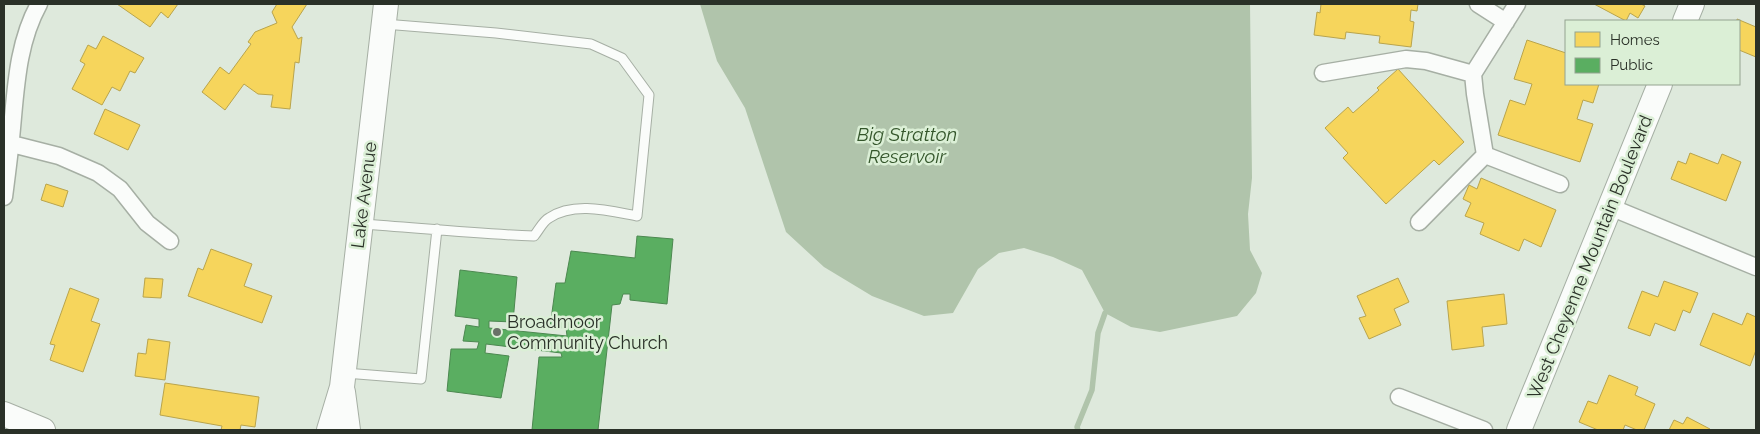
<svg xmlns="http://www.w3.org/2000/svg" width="1760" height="434" viewBox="0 0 1760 434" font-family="Raleway,sans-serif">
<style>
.water{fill:#b0c4ab}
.homes{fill:#f6d55c;stroke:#b9a44c}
.public{fill:#5aae61;stroke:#4c8850}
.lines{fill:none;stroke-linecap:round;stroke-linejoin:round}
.stream{stroke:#b0c4ab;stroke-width:5.5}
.lane-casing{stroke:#a6afa4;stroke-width:11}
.street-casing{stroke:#a6afa4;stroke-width:19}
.secondary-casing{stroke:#a6afa4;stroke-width:26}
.lane{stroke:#fafcfa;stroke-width:9}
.street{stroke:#fafcfa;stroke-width:16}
.secondary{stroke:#fafcfa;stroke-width:24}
.poi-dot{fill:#697167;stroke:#dbefd6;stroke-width:2}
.labels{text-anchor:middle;stroke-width:5;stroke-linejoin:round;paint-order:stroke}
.street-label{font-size:18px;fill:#2a3128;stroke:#dbefd6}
.poi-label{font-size:18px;fill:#2a3128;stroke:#dbefd6;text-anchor:start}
.water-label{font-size:19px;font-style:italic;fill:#34562b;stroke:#dbefd6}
</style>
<rect width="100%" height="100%" fill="#dee9dc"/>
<!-- water -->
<path class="water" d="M 700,4 L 1250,4 L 1252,178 L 1248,214 L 1250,250 L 1262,273 L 1256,293 L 1237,316 L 1160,332 L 1131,327 L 1105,313 L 1082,270 L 1053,257 L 1024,248 L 999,253 L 978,269 L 953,313 L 924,316 L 872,296 L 824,267 L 786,232 L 745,108 L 717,61 Z"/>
<!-- homes -->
<path class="homes" d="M 117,4 L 178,4 L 168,18 L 161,12 L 150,27 Z
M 277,4 L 307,4 L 292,27 L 298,39 L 302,37 L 299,63 L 295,62 L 290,109 L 271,107 L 273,95 L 258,94 L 244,84 L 225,110 L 202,92 L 220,67 L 229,74 L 251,44 L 248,42 L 255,32 L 277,23 L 272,12 Z
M 1321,4 L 1418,4 L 1417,11 L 1411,10 L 1410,21 L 1414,22 L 1411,47 L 1379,43 L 1380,36 L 1346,32 L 1345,39 L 1314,35 L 1317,12 L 1320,13 Z
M 1594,4 L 1641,4 L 1645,6 L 1638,18 L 1630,13 L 1626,21 Z
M 1737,19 L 1756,27 L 1756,57 L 1739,50 L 1739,21 L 1737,21 Z
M 103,36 L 144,58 L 135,73 L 130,71 L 120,91 L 112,87 L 102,105 L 72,89 L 85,64 L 80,61 L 88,45 L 96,49 Z
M 1527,40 L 1566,53 L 1566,84 L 1599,84 L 1593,103 L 1583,100 L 1577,119 L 1593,124 L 1580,162 L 1498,135 L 1510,100 L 1525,105 L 1532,84 L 1514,79 Z
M 1398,69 L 1464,142 L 1439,165 L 1434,160 L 1386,204 L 1343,158 L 1348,153 L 1325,128 L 1348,107 L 1353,113 L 1379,90 L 1377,88 Z
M 105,109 L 140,125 L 128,150 L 94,134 Z
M 1690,153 L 1718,164 L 1722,154 L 1741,162 L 1726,201 L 1671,179 L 1678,161 L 1686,164 Z
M 1481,178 L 1556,210 L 1541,247 L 1524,239 L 1519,251 L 1480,234 L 1484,223 L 1465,216 L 1471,203 L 1463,199 L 1469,185 L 1477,189 Z
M 46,184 L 68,191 L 63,207 L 41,200 Z
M 211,249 L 252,264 L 244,286 L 272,296 L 262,323 L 188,296 L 198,268 L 203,270 Z
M 145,278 L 163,279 L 161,298 L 143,297 Z
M 1398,278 L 1409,302 L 1394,309 L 1401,325 L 1369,339 L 1359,318 L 1366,316 L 1357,296 Z
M 1664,281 L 1698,293 L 1690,313 L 1683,310 L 1675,331 L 1655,323 L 1650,336 L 1628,328 L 1642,291 L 1658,297 Z
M 70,288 L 99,299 L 91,321 L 100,324 L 83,372 L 50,360 L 55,345 L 50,344 Z
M 1504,294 L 1507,324 L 1482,327 L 1484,346 L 1452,350 L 1447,301 Z
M 1713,313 L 1742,325 L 1747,313 L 1756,317 L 1756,350 L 1750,366 L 1700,345 Z
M 148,339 L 170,342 L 165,380 L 135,376 L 138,353 L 146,354 Z
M 1609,375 L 1638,387 L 1635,395 L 1655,404 L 1644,430 L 1637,430 L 1625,425 L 1623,430 L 1598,430 L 1579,422 L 1588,401 L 1597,404 Z
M 165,383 L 259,397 L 255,427 L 241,425 L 240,430 L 221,430 L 222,426 L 160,415 Z
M 1687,417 L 1710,429 L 1709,430 L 1669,430 L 1674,420 L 1683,424 Z"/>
<!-- public -->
<path class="public" d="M 637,236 L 673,239 L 667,304 L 630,300 L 630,294 L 623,294 L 620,304 L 612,305 L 598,430 L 532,430 L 539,357 L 562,357 L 561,353 L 486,344 L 485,353 L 509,356 L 501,398 L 447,391 L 451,349 L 477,349 L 479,342 L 463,341 L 466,325 L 479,327 L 479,319 L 455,316 L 460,270 L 517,277 L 513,322 L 489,321 L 489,328 L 567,336 L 566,328 L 550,327 L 556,283 L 565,283 L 571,251 L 635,258 Z"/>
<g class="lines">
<!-- stream -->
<path class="stream" d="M 1078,430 L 1077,427 L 1092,390 L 1098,333 L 1105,313"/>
<defs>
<path id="lane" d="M 362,224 C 420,228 477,234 534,236 C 539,230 543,221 549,218 C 574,201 610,211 637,216 L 649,95 L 622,58 L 591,44 L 496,33 L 384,24
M 345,373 L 421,379 L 437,229"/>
<path id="street" d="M 1478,4 L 1506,22
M 1517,4 L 1473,74 L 1475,94 L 1485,155 L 1560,184
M 1323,73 L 1406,59 L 1426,61 L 1473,74
M 4,142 L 59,156 L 98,173 L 120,189 L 147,223 L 170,241
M 4,197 C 7,174 10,151 12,128 C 16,85 18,42 39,4
M 1610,207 L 1756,267
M 1419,222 L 1485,155
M 1399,397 L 1484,430"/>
<path id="secondary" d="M 1685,21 L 1692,4
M 343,392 L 348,430
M 4,414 L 43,430
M 329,430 L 342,387 L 386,4
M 1519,430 L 1660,84"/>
</defs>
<!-- lane casing -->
<use href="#lane" class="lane-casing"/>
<!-- street casing -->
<use href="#street" class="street-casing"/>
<!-- secondary casing -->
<use href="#secondary" class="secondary-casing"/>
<!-- lane -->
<use href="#lane" class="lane"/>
<!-- street -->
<use href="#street" class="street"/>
<!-- secondary -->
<use href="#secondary" class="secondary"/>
</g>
<!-- markers -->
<circle class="poi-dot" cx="497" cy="332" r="5"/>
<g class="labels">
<!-- street labels -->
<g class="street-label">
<text transform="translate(364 195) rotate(-83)" y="6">Lake Avenue</text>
<text transform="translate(1590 257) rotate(-68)" y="6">West Cheyenne Mountain Boulevard</text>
</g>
<!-- poi labels -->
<g class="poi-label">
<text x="507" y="328">Broadmoor<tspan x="507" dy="21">Community Church</tspan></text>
</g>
<!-- water labels -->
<g class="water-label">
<text x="907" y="141">Big Stratton<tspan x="907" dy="22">Reservoir</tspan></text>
</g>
</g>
<!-- border -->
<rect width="1760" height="434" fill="none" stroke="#2a3128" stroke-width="10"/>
<!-- legend -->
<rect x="1565" y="20" width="175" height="65" fill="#dbefd6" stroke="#94a390"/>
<rect x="1575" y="32" width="25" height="15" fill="#f6d55c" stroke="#94a390"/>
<text x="1610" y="45" font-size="15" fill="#2a3128">Homes</text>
<rect x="1575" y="58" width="25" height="15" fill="#5aae61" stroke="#94a390"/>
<text x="1610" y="70" font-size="15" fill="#2a3128">Public</text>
</svg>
